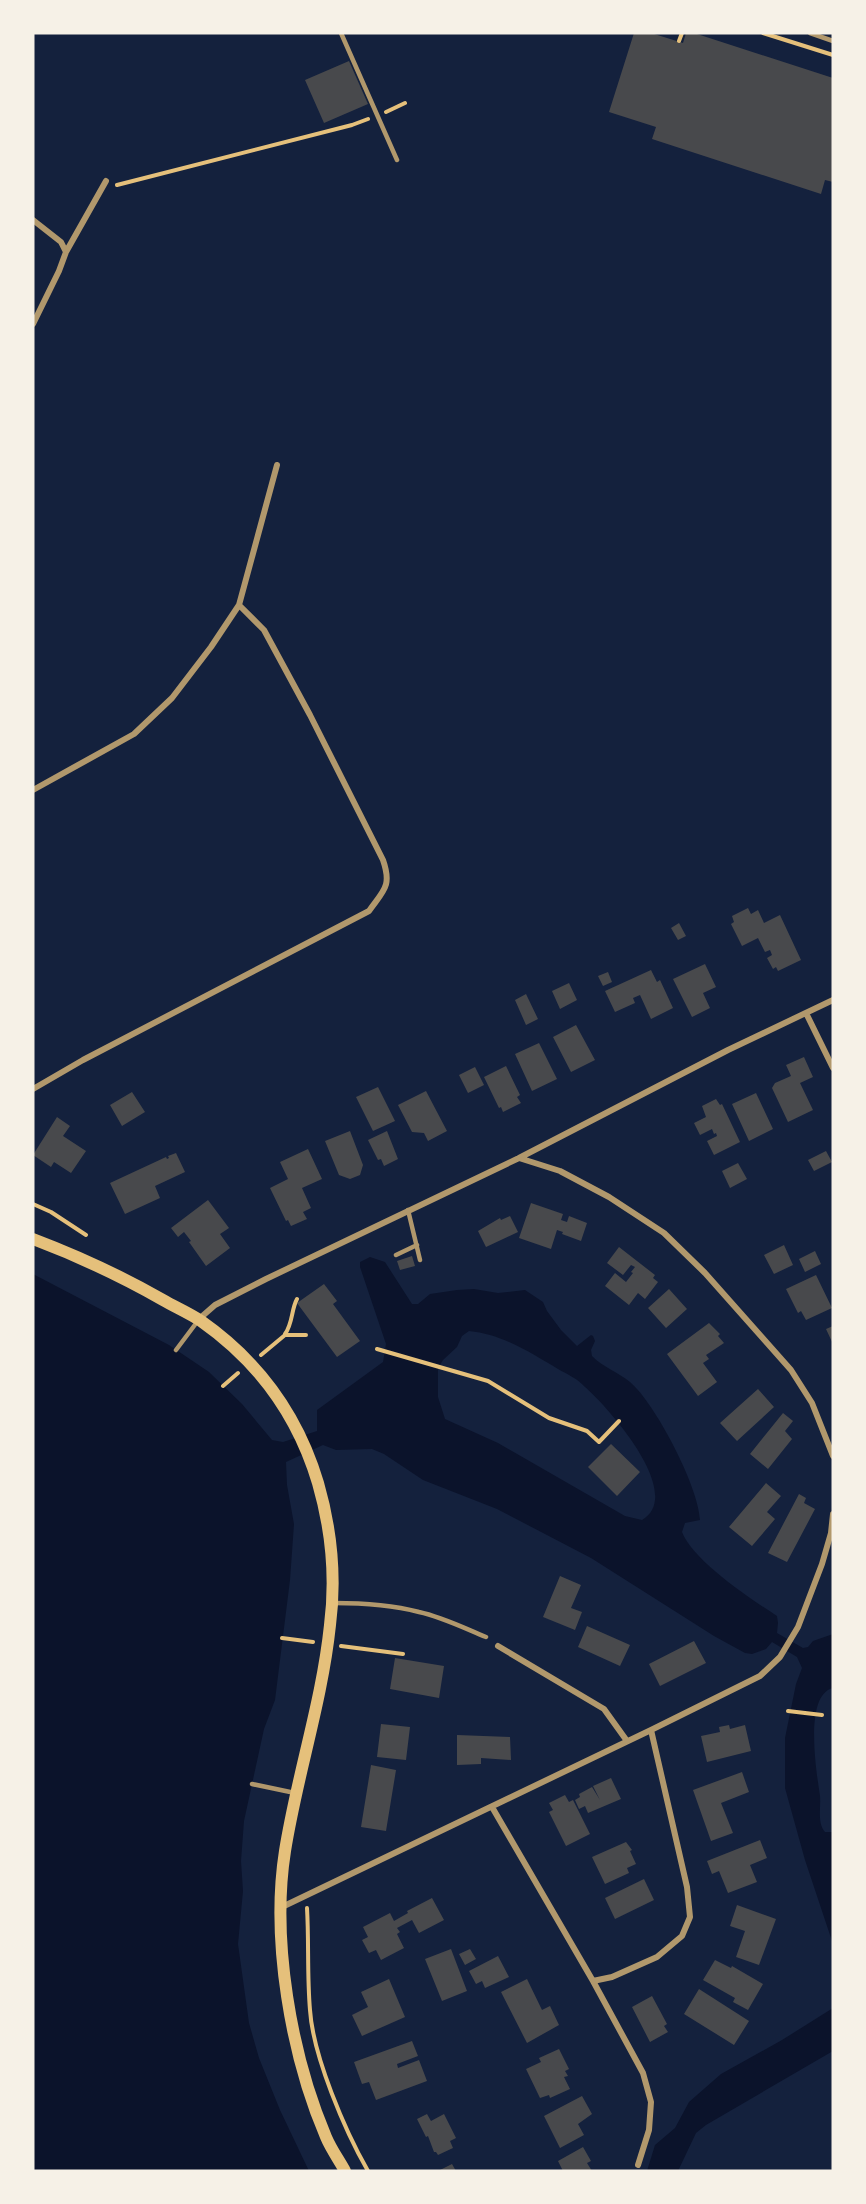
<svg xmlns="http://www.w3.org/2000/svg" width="866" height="2204" viewBox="0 0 866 2204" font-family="Lato,sans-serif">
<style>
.water{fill:#0b132b;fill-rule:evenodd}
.building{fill:#48494c}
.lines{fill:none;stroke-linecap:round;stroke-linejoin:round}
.path{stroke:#e5c07b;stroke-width:4}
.service{stroke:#b1986c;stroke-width:4.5}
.minor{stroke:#b1986c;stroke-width:6}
.secondary{stroke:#e5c07b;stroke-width:12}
</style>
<rect width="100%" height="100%" fill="#14213d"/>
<!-- water -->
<path class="water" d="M 370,1257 L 385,1262 L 412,1304 L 418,1304 L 430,1294 L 457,1290 L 474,1289 L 498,1293 L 525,1290 L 543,1302 L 547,1311 L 561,1330 L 577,1346 L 591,1335 L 593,1336 L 595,1341 L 591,1350 L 592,1356 C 604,1368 618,1372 630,1382 C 655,1403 699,1487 700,1520 L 685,1523 L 682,1532 C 693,1561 751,1599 777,1616 L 778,1623 L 777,1633 L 803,1648 L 808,1647 L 813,1641 L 833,1634 L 833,1688 C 803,1695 817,1775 820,1796 C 821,1808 817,1823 825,1832 L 833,1832 L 833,1944 L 805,1860 L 785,1788 L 785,1738 L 796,1684 L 802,1668 L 797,1657 L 772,1642 L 766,1649 L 752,1654 L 745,1653 L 714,1636 L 591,1558 L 497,1509 L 423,1480 L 384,1454 L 372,1449 L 336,1450 L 323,1445 L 286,1462 L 287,1485 L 294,1524 L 290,1580 L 275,1700 L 264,1729 L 244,1821 L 241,1861 L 243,1891 L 238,1944 L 249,2023 L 259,2058 L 280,2110 L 309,2171 L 33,2171 L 33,1274 L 169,1345 L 209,1372 L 242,1404 L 272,1440 L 283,1442 L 317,1431 L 317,1410 L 383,1362 L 386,1344 L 360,1267 L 360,1262 ZM 469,1331 C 502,1334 531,1353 558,1369 C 567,1374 578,1379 585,1387 C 608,1407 686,1494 642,1520 L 625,1516 L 498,1443 L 445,1419 L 438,1397 L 438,1368 L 443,1360 L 457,1347 L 462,1336 Z
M 833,2008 L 833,2051 L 706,2125 L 696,2133 L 678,2171 L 647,2171 L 655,2145 L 675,2128 L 689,2102 L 721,2074 L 782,2040 Z"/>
<!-- building -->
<path class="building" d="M 634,33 L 651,33 L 683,43 L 686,33 L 694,33 L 833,78 L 833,182 L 825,180 L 821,194 L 652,139 L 656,127 L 609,112 Z
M 349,61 L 368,104 L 324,123 L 305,80 Z
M 748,908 L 751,914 L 758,910 L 764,923 L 780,915 L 801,960 L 778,971 L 776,967 L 773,969 L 767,958 L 772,955 L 770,950 L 765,952 L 758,938 L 742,946 L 731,924 L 734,922 L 732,916 Z
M 679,923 L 686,936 L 678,940 L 671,928 Z
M 705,964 L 716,987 L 703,993 L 710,1008 L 692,1017 L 673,979 Z
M 651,970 L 657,982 L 660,980 L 673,1008 L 651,1019 L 640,995 L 633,998 L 635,1003 L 615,1012 L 605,991 Z
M 608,972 L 612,982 L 603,986 L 598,976 Z
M 569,983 L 577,1000 L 560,1009 L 552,991 Z
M 526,994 L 538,1019 L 526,1025 L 515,1000 Z
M 576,1025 L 595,1060 L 571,1072 L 553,1037 Z
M 539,1043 L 557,1079 L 532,1091 L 515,1054 Z
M 804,1057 L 813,1077 L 800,1083 L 813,1110 L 788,1122 L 772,1088 L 775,1083 L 791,1076 L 786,1065 Z
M 506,1066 L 520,1095 L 517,1097 L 521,1103 L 503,1112 L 501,1107 L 499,1108 L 484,1077 Z
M 475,1067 L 484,1085 L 468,1093 L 459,1075 Z
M 378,1087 L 395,1121 L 373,1131 L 356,1097 Z
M 426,1091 L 447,1131 L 428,1141 L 424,1133 L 412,1132 L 398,1105 Z
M 132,1092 L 145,1112 L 122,1126 L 110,1105 Z
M 756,1093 L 773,1129 L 749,1141 L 732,1104 Z
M 716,1099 L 720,1105 L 722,1104 L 740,1142 L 714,1155 L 707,1141 L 717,1136 L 716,1133 L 714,1134 L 712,1129 L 700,1135 L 694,1123 L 706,1117 L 702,1106 Z
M 57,1117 L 70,1126 L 63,1136 L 86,1151 L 71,1173 L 54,1162 L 51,1167 L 33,1155 Z
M 350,1131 L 363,1165 L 360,1175 L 350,1179 L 339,1175 L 325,1141 Z
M 387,1131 L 398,1159 L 384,1166 L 381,1159 L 378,1160 L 368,1140 Z
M 308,1149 L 322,1179 L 302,1188 L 311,1208 L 303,1212 L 307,1219 L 291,1226 L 288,1220 L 286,1221 L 270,1188 L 288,1179 L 280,1162 Z
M 826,1151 L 832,1162 L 814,1171 L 808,1160 Z
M 176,1153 L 185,1172 L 155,1186 L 160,1198 L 125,1214 L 110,1183 L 166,1157 L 167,1159 L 169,1158 L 168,1156 Z
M 738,1163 L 747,1179 L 730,1188 L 722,1171 Z
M 208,1200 L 229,1228 L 220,1234 L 230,1248 L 206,1266 L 189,1242 L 191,1241 L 184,1232 L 178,1237 L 171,1228 Z
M 531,1203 L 563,1214 L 561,1220 L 567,1222 L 569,1216 L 587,1223 L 581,1241 L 562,1234 L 563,1232 L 557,1230 L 551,1249 L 519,1238 Z
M 510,1216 L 518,1232 L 486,1247 L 478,1231 L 500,1218 L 501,1220 Z
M 784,1245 L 793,1265 L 774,1274 L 764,1255 Z
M 619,1247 L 655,1275 L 653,1278 L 658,1282 L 645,1299 L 638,1293 L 629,1305 L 605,1286 L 615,1273 L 626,1282 L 633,1273 L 631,1272 L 635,1267 L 631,1265 L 623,1275 L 607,1263 Z
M 815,1251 L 821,1264 L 805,1272 L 799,1259 Z
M 412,1256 L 415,1266 L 400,1270 L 397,1261 Z
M 816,1275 L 832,1308 L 806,1320 L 801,1311 L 798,1313 L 786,1289 Z
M 324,1284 L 337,1301 L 333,1304 L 360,1341 L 337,1357 L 297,1303 Z
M 669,1289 L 687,1309 L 666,1328 L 648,1308 Z
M 709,1323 L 720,1334 L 718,1336 L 724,1343 L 706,1355 L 709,1359 L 703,1363 L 717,1382 L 698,1396 L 667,1354 Z
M 833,1326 L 833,1344 L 826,1329 Z
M 758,1389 L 774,1407 L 737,1441 L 720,1423 Z
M 783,1413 L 793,1421 L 785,1431 L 792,1439 L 768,1469 L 750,1454 Z
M 611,1444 L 640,1472 L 617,1496 L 588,1467 Z
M 766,1483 L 781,1496 L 767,1512 L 775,1519 L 752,1546 L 729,1527 Z
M 799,1494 L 806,1498 L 804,1503 L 815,1509 L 787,1562 L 768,1553 Z
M 560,1576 L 581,1585 L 571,1608 L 582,1612 L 575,1630 L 543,1617 Z
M 587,1626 L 630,1645 L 620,1666 L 578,1647 Z
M 694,1641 L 706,1663 L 660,1686 L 649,1664 Z
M 395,1658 L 444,1666 L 439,1698 L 390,1689 Z
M 381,1724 L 410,1727 L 406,1760 L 377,1757 Z
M 729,1725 L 730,1729 L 745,1725 L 751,1751 L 707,1762 L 701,1736 L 720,1732 L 719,1727 Z
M 457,1735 L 510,1737 L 511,1760 L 481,1758 L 481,1764 L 457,1765 Z
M 371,1765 L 396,1770 L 386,1831 L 361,1827 Z
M 742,1772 L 749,1792 L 721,1803 L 733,1833 L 711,1841 L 693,1790 Z
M 611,1778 L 621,1799 L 588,1813 L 585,1806 L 579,1809 L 575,1800 L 580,1797 L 579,1794 L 592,1787 L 600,1800 L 593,1786 Z
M 565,1795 L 569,1802 L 573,1800 L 590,1834 L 566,1846 L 549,1812 L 553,1810 L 549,1803 Z
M 760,1840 L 767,1858 L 750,1865 L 757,1882 L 728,1893 L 719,1871 L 712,1874 L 707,1861 Z
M 626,1842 L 632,1850 L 630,1851 L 636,1864 L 627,1868 L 629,1873 L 605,1884 L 592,1857 Z
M 644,1879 L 654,1900 L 615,1919 L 605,1898 Z
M 432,1898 L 444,1920 L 419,1933 L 412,1920 L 397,1928 L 400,1932 L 397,1934 L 404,1948 L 381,1960 L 376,1950 L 369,1953 L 362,1940 L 368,1937 L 363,1927 L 390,1913 L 394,1921 L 408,1913 L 407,1911 Z
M 737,1905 L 776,1919 L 759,1965 L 736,1957 L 745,1931 L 730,1926 Z
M 451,1949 L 467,1991 L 442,2001 L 425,1959 Z
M 470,1949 L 476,1959 L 465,1965 L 459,1954 Z
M 498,1956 L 509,1977 L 485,1988 L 482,1981 L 476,1984 L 469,1971 Z
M 715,1960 L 731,1968 L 732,1966 L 763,1984 L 748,2010 L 733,2002 L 735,1998 L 703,1980 Z
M 389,1979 L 405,2017 L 362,2036 L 352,2015 L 368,2007 L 361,1992 Z
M 527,1979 L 542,2010 L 550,2006 L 559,2025 L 527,2043 L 501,1992 Z
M 699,1989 L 749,2021 L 734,2045 L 684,2014 Z
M 652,1996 L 667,2024 L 664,2026 L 668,2032 L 650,2042 L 632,2007 Z
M 412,2041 L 418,2056 L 397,2064 L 398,2068 L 419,2060 L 427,2081 L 376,2100 L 369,2082 L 362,2084 L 354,2062 Z
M 559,2049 L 569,2069 L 565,2071 L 568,2076 L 564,2077 L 570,2089 L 550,2098 L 549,2095 L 540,2098 L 526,2069 L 541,2062 L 539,2058 Z
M 582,2096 L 592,2114 L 578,2124 L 584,2135 L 560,2148 L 544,2116 Z
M 427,2114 L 431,2121 L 444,2114 L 456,2138 L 450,2141 L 453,2148 L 438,2155 L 436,2152 L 434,2152 L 428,2136 L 426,2137 L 417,2119 Z
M 583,2147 L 591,2161 L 587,2163 L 592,2171 L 563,2171 L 558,2161 Z
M 452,2164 L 456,2171 L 438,2171 Z"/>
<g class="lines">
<!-- path -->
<path class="path" d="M 763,33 L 833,55
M 679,41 L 682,33
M 386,112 L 405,103
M 117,185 L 352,125 L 368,119
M 33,1204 L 51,1212 L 86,1235
M 285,1334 C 293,1323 291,1310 297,1299
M 377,1349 L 488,1381 L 549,1418 L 587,1431 L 599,1442 L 619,1421
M 261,1355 L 285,1335 L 306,1335
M 223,1386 L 238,1373
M 282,1638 L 313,1642
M 341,1646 L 403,1654
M 788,1711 L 822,1715
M 307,1908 C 309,1942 307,1976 310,2010 C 313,2056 345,2131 368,2171"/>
<!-- service -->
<path class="service" d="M 341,33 L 397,160
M 810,33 L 833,41
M 408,1210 L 420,1260
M 396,1255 L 417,1245
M 176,1350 L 197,1322
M 334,1603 C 362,1603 392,1605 419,1612 C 442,1617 464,1628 486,1637
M 252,1784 L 295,1793"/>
<!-- minor -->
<path class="minor" d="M 33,220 L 61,242 L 66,252
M 33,324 L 59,271 L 66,252 L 106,181
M 33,790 L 134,734 L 172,698 L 211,647 L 239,605 L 277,465
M 806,1013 L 833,1068
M 33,1089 L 83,1060 L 369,911 C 384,890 392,886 383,860 L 310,715 L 264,630 L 239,605
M 519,1158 L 560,1171 L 609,1197 L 664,1233 L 705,1273 L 791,1370 L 812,1403 L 833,1456
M 199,1319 L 215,1305 L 266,1279 L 519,1158 L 728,1050 L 833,1000
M 498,1646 L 604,1709 L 627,1741
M 492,1807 L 593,1981 L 643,2073 L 651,2102 L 649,2130 L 638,2165
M 282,1907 L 651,1730 L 760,1676 L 780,1657 L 798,1627 L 822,1564 L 831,1533 L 833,1514
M 593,1981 L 612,1977 L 657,1957 L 682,1936 L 690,1917 L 687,1887 L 651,1730"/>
<!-- secondary -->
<path class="secondary" d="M 33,1239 C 78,1256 121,1276 163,1300 C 175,1307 189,1313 201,1321 C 258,1361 298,1416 318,1483 C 331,1528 336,1578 330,1625 C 322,1702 297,1775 285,1851 C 271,1940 291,2055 326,2137 C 331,2149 339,2160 345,2171"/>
</g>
<!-- border -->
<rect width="866" height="2204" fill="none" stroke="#f6f1e7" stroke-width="69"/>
</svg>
